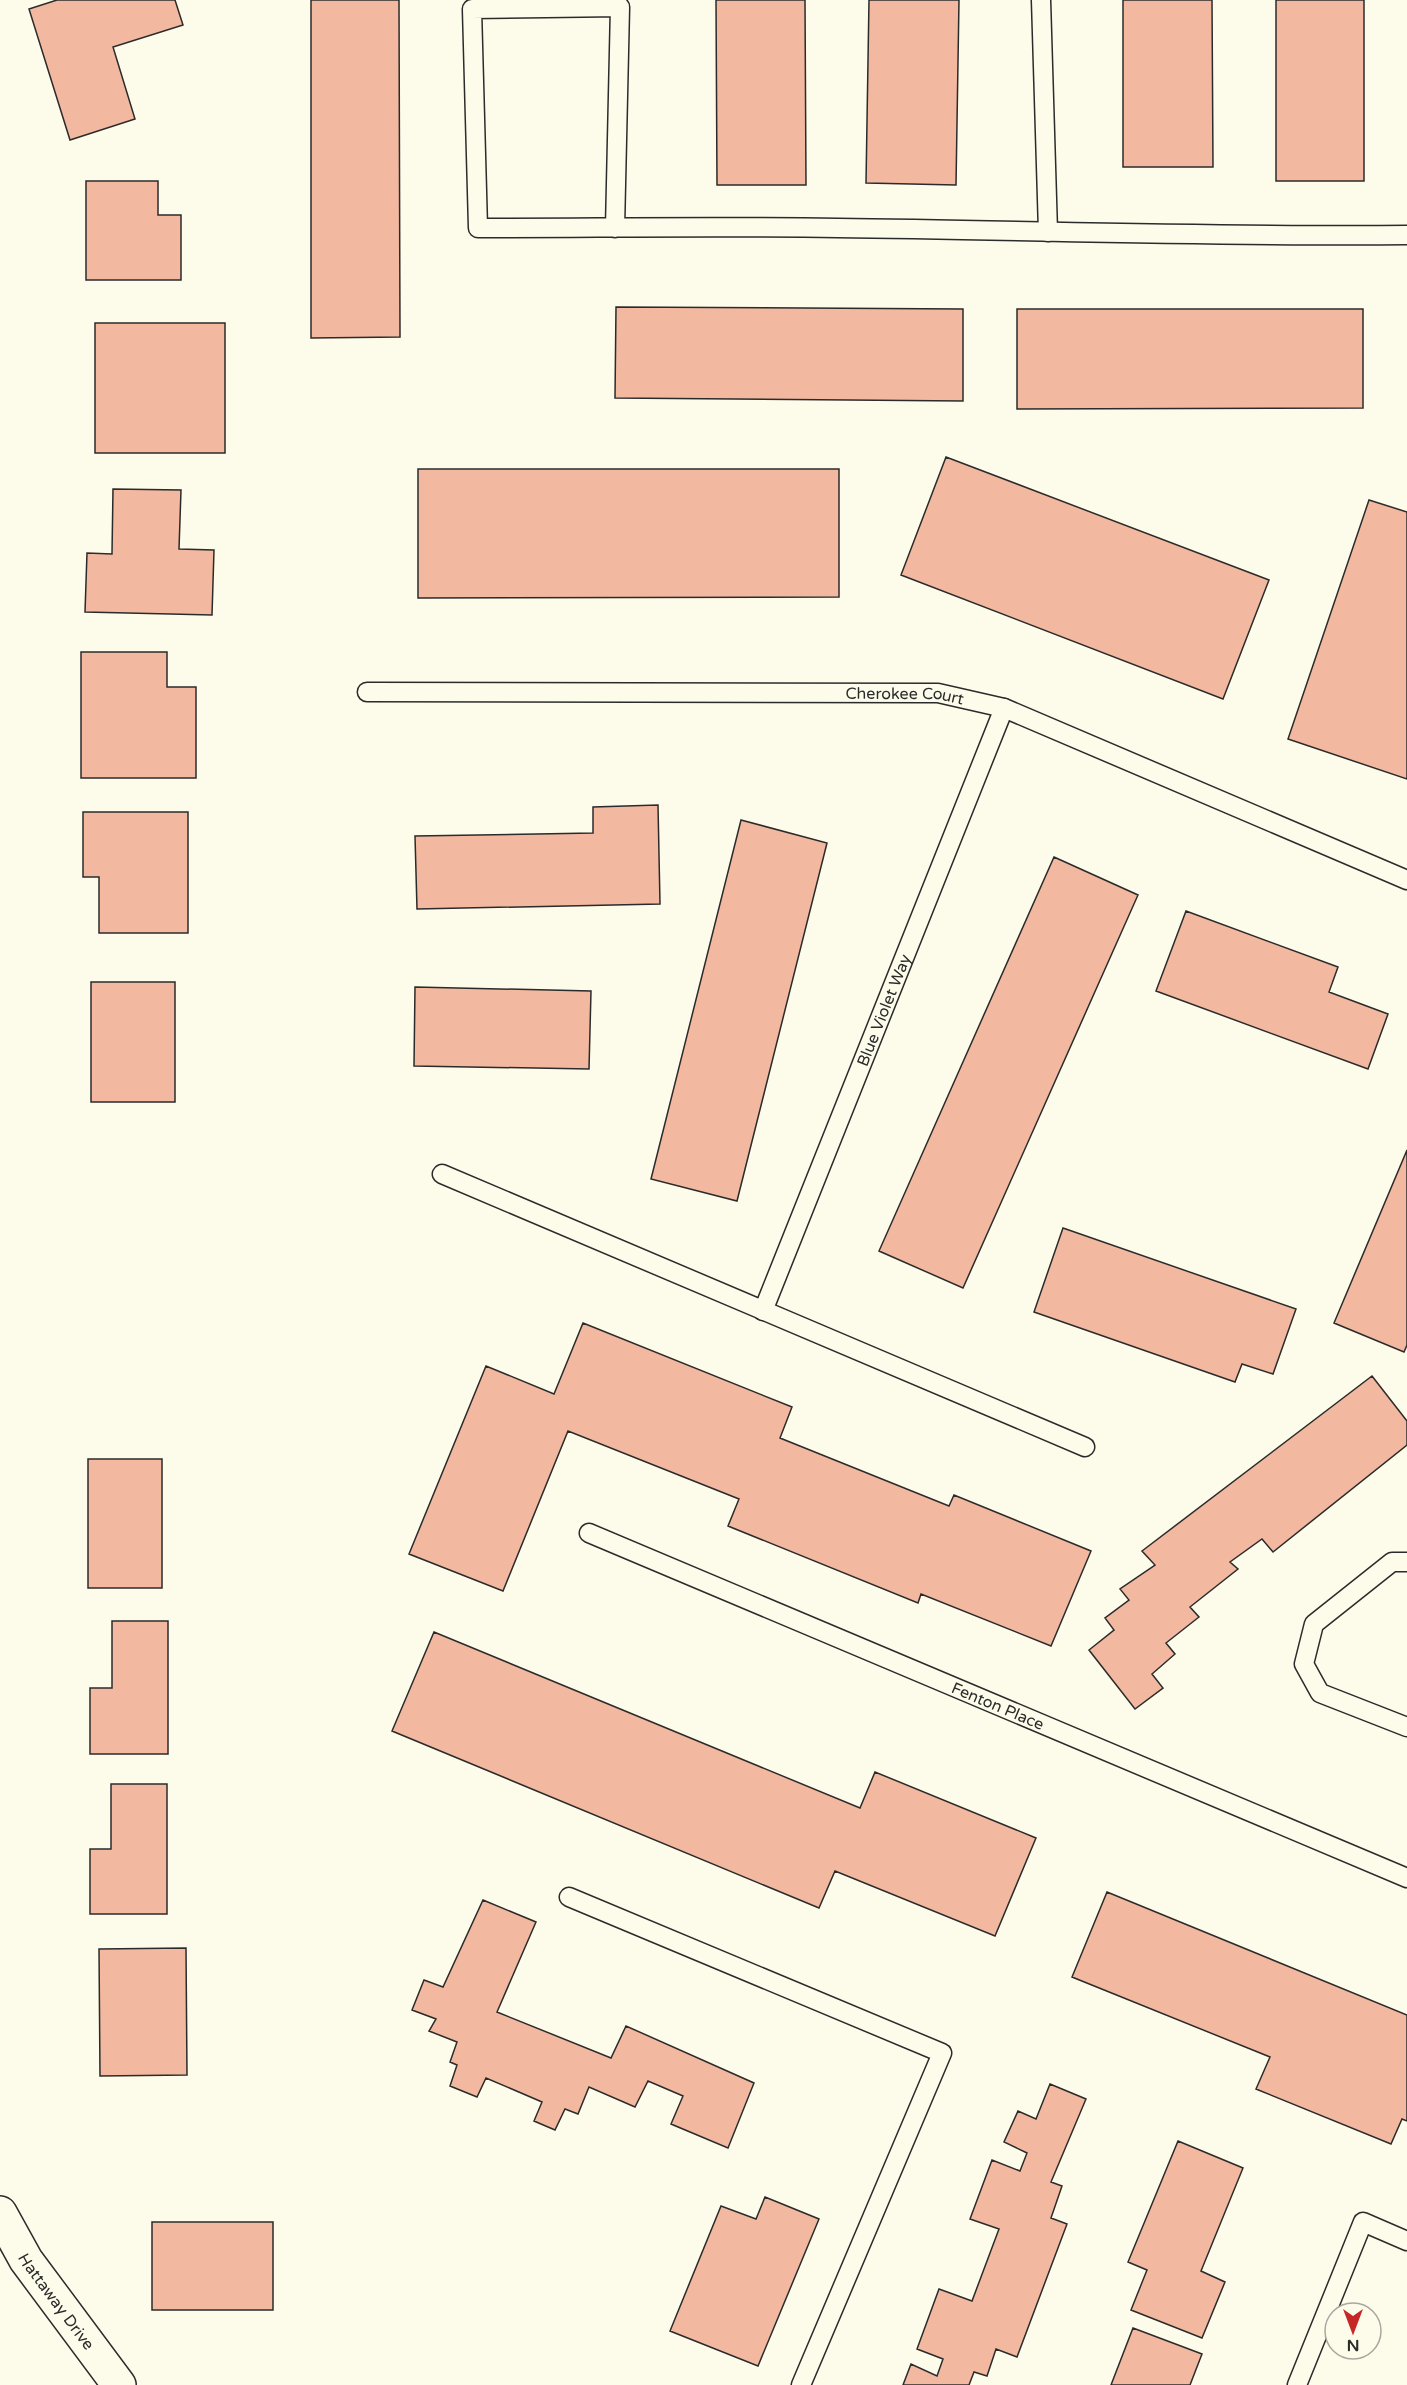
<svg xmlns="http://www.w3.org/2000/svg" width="1407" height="2385" viewBox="0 0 1407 2385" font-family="'Varela Round',sans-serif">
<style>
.building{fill:#f2b8a0;stroke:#2b2b2b;stroke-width:1.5}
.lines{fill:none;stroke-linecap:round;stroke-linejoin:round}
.service-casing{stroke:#2b2b2b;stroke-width:21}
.tertiary-casing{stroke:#2b2b2b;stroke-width:36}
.service{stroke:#fdfbea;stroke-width:18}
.tertiary{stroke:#fdfbea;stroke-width:33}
.labels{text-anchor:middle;stroke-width:4.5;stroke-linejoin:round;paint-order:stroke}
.street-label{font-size:16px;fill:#2b2b2b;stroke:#fdfbea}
</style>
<rect width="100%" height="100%" fill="#fdfbea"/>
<!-- building -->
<path class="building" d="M 57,0 L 175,0 L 183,25 L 113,47 L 135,119 L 70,140 L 29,9 Z
M 311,0 L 399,0 L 400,337 L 311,338 Z
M 716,0 L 805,0 L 806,185 L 717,185 Z
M 869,0 L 959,0 L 956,185 L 866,183 Z
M 1123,0 L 1212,0 L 1213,167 L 1123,167 Z
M 1276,0 L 1364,0 L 1364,181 L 1276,181 Z
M 86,181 L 158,181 L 158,215 L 181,215 L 181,280 L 86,280 Z
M 616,307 L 963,309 L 963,401 L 615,398 Z
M 1017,309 L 1363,309 L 1363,408 L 1017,409 Z
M 95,323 L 225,323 L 225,453 L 95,453 Z
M 946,457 L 1269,580 L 1223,699 L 901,575 Z
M 418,469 L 839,469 L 839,597 L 418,598 Z
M 113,489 L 181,490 L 179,549 L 214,550 L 212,615 L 85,612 L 87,553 L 112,554 Z
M 1369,500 L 1407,512 L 1407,779 L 1288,739 Z
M 81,652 L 167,652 L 167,687 L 196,687 L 196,778 L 81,778 Z
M 658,805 L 660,904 L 417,909 L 415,836 L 593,833 L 593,807 Z
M 83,812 L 188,812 L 188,933 L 99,933 L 99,877 L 83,877 Z
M 741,820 L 827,843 L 737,1201 L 651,1179 Z
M 1054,857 L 1138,895 L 963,1288 L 879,1251 Z
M 1186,911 L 1338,967 L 1329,992 L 1388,1014 L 1368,1069 L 1156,991 Z
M 91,982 L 175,982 L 175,1102 L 91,1102 Z
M 415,987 L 591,991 L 589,1069 L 414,1066 Z
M 1407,1150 L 1407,1345 L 1404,1352 L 1334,1323 Z
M 1063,1228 L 1296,1309 L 1273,1374 L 1242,1364 L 1235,1382 L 1034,1312 Z
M 583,1323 L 792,1407 L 780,1438 L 949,1506 L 954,1495 L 1091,1551 L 1051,1646 L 921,1594 L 918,1603 L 728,1526 L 739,1499 L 568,1431 L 503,1591 L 409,1554 L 486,1366 L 554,1394 Z
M 1372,1376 L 1407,1421 L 1407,1445 L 1273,1552 L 1262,1539 L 1230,1562 L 1238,1569 L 1190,1607 L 1199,1617 L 1166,1643 L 1175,1654 L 1152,1674 L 1163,1688 L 1135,1709 L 1089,1650 L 1114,1630 L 1105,1618 L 1129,1600 L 1120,1589 L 1155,1565 L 1142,1551 Z
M 88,1459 L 162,1459 L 162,1588 L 88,1588 Z
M 112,1621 L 168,1621 L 168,1754 L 90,1754 L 90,1688 L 112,1688 Z
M 434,1632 L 860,1808 L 875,1772 L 1036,1838 L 995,1936 L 835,1871 L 819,1908 L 392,1731 Z
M 111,1784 L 167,1784 L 167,1914 L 90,1914 L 90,1849 L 111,1849 Z
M 1107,1892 L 1407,2015 L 1407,2121 L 1402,2119 L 1391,2144 L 1256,2089 L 1270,2057 L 1072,1977 Z
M 483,1900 L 536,1922 L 497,2012 L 611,2058 L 626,2026 L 754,2083 L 728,2148 L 671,2124 L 683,2096 L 648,2081 L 635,2107 L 589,2087 L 578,2114 L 565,2109 L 555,2130 L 534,2121 L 542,2102 L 486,2078 L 477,2097 L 450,2086 L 457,2065 L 450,2062 L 457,2042 L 429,2031 L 436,2019 L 412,2010 L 424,1980 L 443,1987 Z
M 186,1948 L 187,2075 L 100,2076 L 99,1949 Z
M 1050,2084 L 1086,2099 L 1051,2182 L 1062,2186 L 1051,2218 L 1067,2224 L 1017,2357 L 996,2349 L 987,2376 L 974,2372 L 969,2385 L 903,2385 L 911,2364 L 937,2376 L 943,2359 L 917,2349 L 939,2289 L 972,2301 L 999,2229 L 970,2219 L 992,2160 L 1020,2171 L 1027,2153 L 1004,2142 L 1018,2111 L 1036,2119 Z
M 1178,2141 L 1243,2168 L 1201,2271 L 1225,2282 L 1202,2338 L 1131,2310 L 1147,2270 L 1128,2262 Z
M 765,2197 L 819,2219 L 758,2366 L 670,2331 L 721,2206 L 756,2219 Z
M 152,2222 L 273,2222 L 273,2310 L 152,2310 Z
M 1133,2328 L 1202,2354 L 1190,2385 L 1111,2385 Z"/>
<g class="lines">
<defs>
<g id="service">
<path d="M 1041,0 L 1048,232"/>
<path d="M 615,228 L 620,7 L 472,9 L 478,228 C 598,228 718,226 838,228 C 1028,230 1217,237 1407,235"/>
<path id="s1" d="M 367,692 L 938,693 L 1004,708 L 1407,880"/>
<path d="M 442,1174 L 1085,1447"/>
<path id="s2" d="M 763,1311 L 1004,708"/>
<path id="s3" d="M 589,1533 L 1407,1878"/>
<path d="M 1407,1562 L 1392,1562 L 1314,1624 L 1304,1664 L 1320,1693 L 1407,1727"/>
<path d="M 569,1897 L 942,2053 L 801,2385"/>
<path d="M 1297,2385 L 1363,2222 L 1407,2241"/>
</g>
<g id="tertiary">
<path id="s4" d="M 0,2213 L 26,2260 L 119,2385"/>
</g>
</defs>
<!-- service casing -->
<use href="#service" class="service-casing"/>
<!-- tertiary casing -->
<use href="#tertiary" class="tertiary-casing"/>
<!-- service -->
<use href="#service" class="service"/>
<!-- tertiary -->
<use href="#tertiary" class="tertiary"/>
</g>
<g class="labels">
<!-- street labels -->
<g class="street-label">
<text dy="6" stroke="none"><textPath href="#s1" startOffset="538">Cherokee Court</textPath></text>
<text dy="6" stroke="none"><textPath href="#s2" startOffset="324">Blue Violet Way</textPath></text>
<text dy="6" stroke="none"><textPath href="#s3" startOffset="444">Fenton Place</textPath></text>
<text dy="6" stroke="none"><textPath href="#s4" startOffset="105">Hattaway Drive</textPath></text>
</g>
</g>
<!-- north arrow -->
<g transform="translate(1353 2331) rotate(180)"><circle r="28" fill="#fdfbea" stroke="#a9a89e" stroke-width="1.5"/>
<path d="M0-4.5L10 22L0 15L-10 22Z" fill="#c62828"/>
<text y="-9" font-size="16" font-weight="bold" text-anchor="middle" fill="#2b2b2b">N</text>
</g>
</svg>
